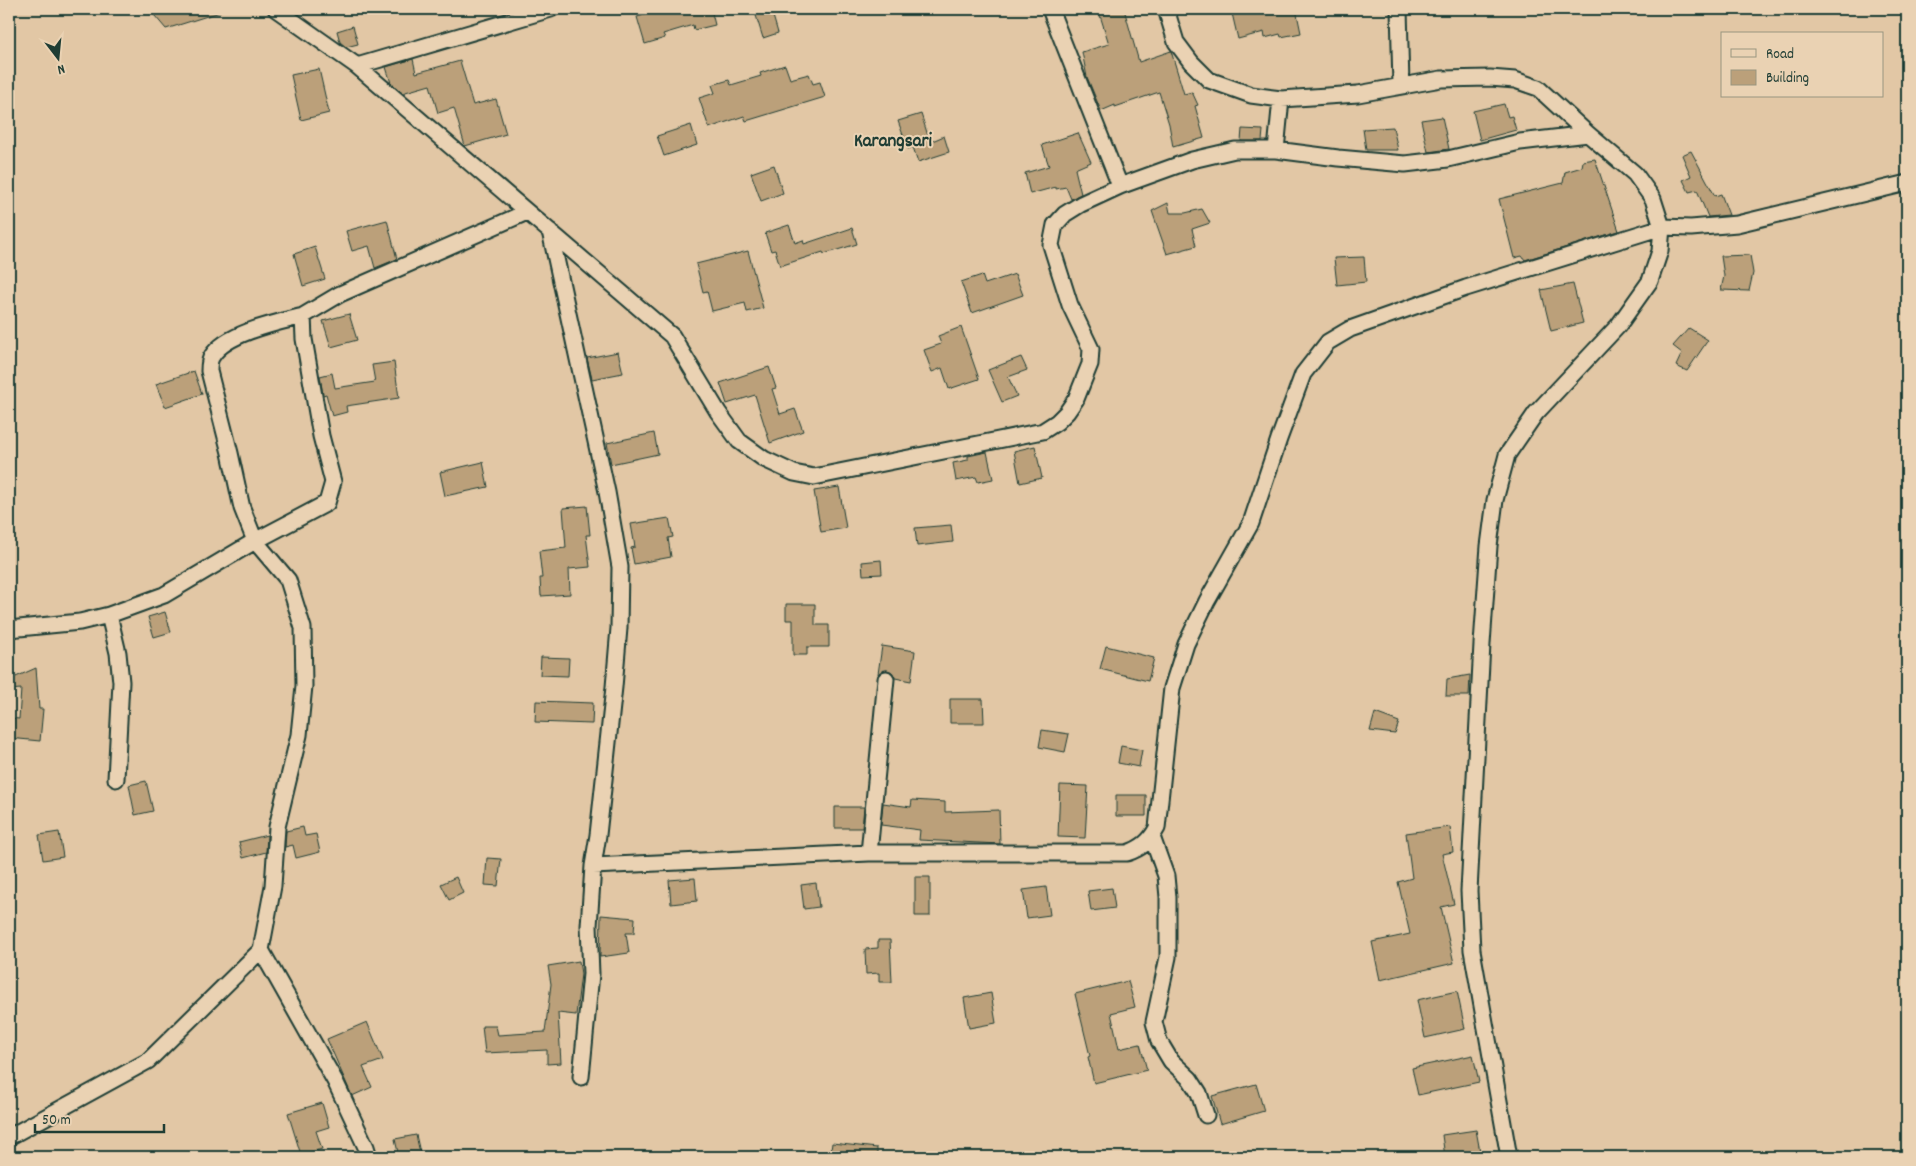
<svg xmlns="http://www.w3.org/2000/svg" width="1916" height="1166" viewBox="0 0 1916 1166" font-family="Dekko,sans-serif">
<style>
.building{fill:#bba07a;stroke:#1f3d34}
.lines{fill:none;stroke-linecap:round;stroke-linejoin:round}
.street-casing{stroke:#1f3d34;stroke-width:19}
.street{stroke:#ead2b3;stroke-width:15}
.labels{text-anchor:middle;stroke-width:4;stroke-linejoin:round;paint-order:stroke}
.quarter-label{font-size:19px;font-weight:bold;fill:#1f3d34;stroke:#ead2b3}
</style>
<rect width="100%" height="100%" fill="#e2c7a5"/>
<filter id="ink" filterUnits="userSpaceOnUse"><feTurbulence type="fractalNoise" baseFrequency=".02" numOctaves="2"/><feDisplacementMap in="SourceGraphic" scale="10" xChannelSelector="R" yChannelSelector="G"/><feConvolveMatrix kernelMatrix="1 2 1 2 8 2 1 2 1" color-interpolation-filters="sRGB"/></filter>
<g filter="url(#ink)">
<!-- building -->
<path class="building" d="M 149,9 L 220,9 L 220,12 L 166,29 Z
M 657,9 L 711,9 L 715,25 L 694,30 L 693,25 L 663,34 L 665,38 L 645,44 L 637,17 L 658,11 Z
M 754,9 L 771,9 L 778,33 L 763,38 Z
M 1098,9 L 1124,9 L 1139,62 L 1171,51 L 1184,94 L 1192,92 L 1198,105 L 1195,106 L 1204,138 L 1173,147 L 1169,124 L 1159,92 L 1115,107 L 1115,105 L 1101,111 L 1087,77 L 1082,52 L 1109,44 Z
M 1231,9 L 1296,9 L 1301,33 L 1281,37 L 1280,34 L 1265,38 L 1264,32 L 1238,39 Z
M 353,26 L 358,44 L 346,47 L 340,42 L 337,31 Z
M 413,59 L 416,73 L 460,61 L 473,105 L 496,99 L 506,134 L 465,146 L 454,108 L 438,113 L 430,85 L 402,93 L 391,83 L 386,67 Z
M 785,65 L 790,79 L 809,74 L 813,84 L 820,82 L 825,97 L 746,121 L 744,116 L 709,128 L 699,98 L 715,93 L 712,85 L 729,80 L 731,85 L 761,76 L 760,73 Z
M 319,69 L 329,113 L 301,120 L 291,75 Z
M 1504,104 L 1508,117 L 1512,116 L 1516,130 L 1480,140 L 1473,111 Z
M 921,114 L 930,142 L 944,136 L 949,152 L 918,162 L 913,147 L 908,149 L 898,121 Z
M 1442,117 L 1449,149 L 1428,152 L 1421,120 Z
M 691,125 L 697,145 L 664,156 L 657,136 Z
M 1393,127 L 1398,150 L 1366,150 L 1363,129 Z
M 1242,129 L 1263,130 L 1262,141 L 1241,141 Z
M 1078,133 L 1091,162 L 1075,169 L 1081,194 L 1071,199 L 1066,187 L 1056,189 L 1056,187 L 1030,194 L 1025,173 L 1049,166 L 1042,145 Z
M 1691,151 L 1715,196 L 1721,194 L 1729,215 L 1708,217 L 1697,190 L 1689,192 L 1683,180 L 1691,176 L 1682,155 Z
M 1595,159 L 1619,231 L 1525,260 L 1522,256 L 1514,258 L 1499,199 L 1563,183 L 1565,172 L 1582,167 L 1583,161 Z
M 774,165 L 783,193 L 761,201 L 751,173 Z
M 1168,203 L 1170,213 L 1185,213 L 1202,209 L 1210,223 L 1192,229 L 1196,246 L 1167,254 L 1152,211 Z
M 387,220 L 397,259 L 375,268 L 369,246 L 352,251 L 346,231 Z
M 789,225 L 795,243 L 803,240 L 804,244 L 852,228 L 857,244 L 824,254 L 823,252 L 780,266 L 775,250 L 771,251 L 765,233 Z
M 315,247 L 325,279 L 303,286 L 294,254 Z
M 748,251 L 763,308 L 747,312 L 745,303 L 712,311 L 707,291 L 703,292 L 696,264 Z
M 1750,255 L 1753,273 L 1749,291 L 1721,290 L 1724,276 L 1721,256 Z
M 1364,257 L 1366,282 L 1337,285 L 1334,258 Z
M 1015,274 L 1023,295 L 972,313 L 961,282 L 982,275 L 985,284 Z
M 1573,284 L 1583,323 L 1551,331 L 1541,290 Z
M 349,314 L 357,340 L 331,347 L 323,321 Z
M 961,327 L 979,379 L 949,389 L 942,368 L 932,372 L 924,350 L 941,344 L 938,336 Z
M 1689,328 L 1708,340 L 1687,371 L 1676,366 L 1682,353 L 1673,346 Z
M 618,352 L 623,373 L 592,379 L 587,358 Z
M 1021,357 L 1027,370 L 1008,377 L 1017,396 L 1002,402 L 988,370 Z
M 394,362 L 399,398 L 346,406 L 347,412 L 332,416 L 326,394 L 323,395 L 320,376 L 332,373 L 335,388 L 375,382 L 372,365 Z
M 769,367 L 776,388 L 772,389 L 780,414 L 795,409 L 803,431 L 770,443 L 755,395 L 727,404 L 720,383 Z
M 194,371 L 202,394 L 165,407 L 156,384 Z
M 654,433 L 658,454 L 611,464 L 607,443 Z
M 1035,446 L 1042,478 L 1020,483 L 1014,451 Z
M 987,452 L 993,479 L 978,482 L 976,477 L 956,481 L 953,463 L 968,460 L 968,456 Z
M 483,462 L 488,487 L 445,496 L 440,472 Z
M 839,487 L 846,528 L 821,532 L 814,491 Z
M 587,506 L 590,535 L 586,535 L 590,567 L 569,569 L 570,594 L 541,596 L 540,578 L 542,578 L 539,551 L 566,548 L 563,508 Z
M 669,518 L 673,537 L 668,538 L 671,557 L 634,564 L 631,548 L 635,547 L 631,524 Z
M 951,525 L 953,542 L 917,546 L 915,528 Z
M 881,560 L 882,574 L 863,575 L 862,562 Z
M 786,604 L 815,604 L 815,625 L 829,625 L 829,647 L 807,647 L 807,655 L 793,655 L 793,620 L 786,620 Z
M 165,612 L 171,632 L 154,637 L 148,617 Z
M 882,646 L 915,651 L 911,681 L 895,678 L 892,672 L 887,670 L 882,671 L 878,674 Z
M 1106,646 L 1154,658 L 1148,681 L 1100,669 Z
M 541,657 L 569,658 L 568,676 L 540,675 Z
M 36,668 L 39,709 L 43,709 L 40,741 L 9,738 L 9,718 L 19,719 L 21,689 L 9,690 L 9,680 Z
M 1470,675 L 1469,696 L 1446,696 L 1447,679 Z
M 950,699 L 983,699 L 984,723 L 950,723 Z
M 536,701 L 593,703 L 592,724 L 535,722 Z
M 1375,713 L 1399,722 L 1395,734 L 1370,731 Z
M 1042,730 L 1069,734 L 1065,752 L 1039,747 Z
M 1121,746 L 1142,750 L 1139,767 L 1118,763 Z
M 146,781 L 153,811 L 135,815 L 129,785 Z
M 1060,785 L 1088,786 L 1085,838 L 1058,837 Z
M 1116,795 L 1146,795 L 1146,816 L 1116,816 Z
M 912,800 L 945,802 L 945,812 L 999,810 L 1000,844 L 919,840 L 920,830 L 881,825 L 883,803 L 911,807 Z
M 835,807 L 864,807 L 862,828 L 835,828 Z
M 303,827 L 305,836 L 316,834 L 320,852 L 296,858 L 293,845 L 285,847 L 286,831 Z
M 1450,827 L 1453,852 L 1442,854 L 1454,904 L 1441,907 L 1454,963 L 1380,980 L 1372,942 L 1410,934 L 1398,882 L 1412,878 L 1406,833 Z
M 59,832 L 63,857 L 43,860 L 39,835 Z
M 267,835 L 266,852 L 243,858 L 239,842 Z
M 487,858 L 501,859 L 498,886 L 485,885 Z
M 456,877 L 463,893 L 449,900 L 441,884 Z
M 915,877 L 930,877 L 930,916 L 915,916 Z
M 695,878 L 697,901 L 671,904 L 669,880 Z
M 816,883 L 819,907 L 804,909 L 801,885 Z
M 1046,887 L 1050,915 L 1027,918 L 1023,890 Z
M 1112,888 L 1115,908 L 1091,911 L 1088,891 Z
M 601,915 L 635,918 L 634,933 L 626,933 L 629,953 L 600,957 Z
M 878,940 L 890,940 L 892,982 L 879,982 L 879,973 L 866,974 L 865,949 L 878,948 Z
M 579,961 L 581,974 L 576,1015 L 558,1013 L 561,1063 L 547,1064 L 547,1050 L 485,1053 L 482,1026 L 496,1026 L 498,1035 L 545,1032 L 551,984 L 548,966 Z
M 1128,981 L 1135,1007 L 1111,1013 L 1119,1049 L 1140,1044 L 1147,1070 L 1094,1083 L 1088,1057 L 1090,1056 L 1075,994 Z
M 1457,991 L 1465,1029 L 1425,1038 L 1417,1000 Z
M 991,993 L 996,1023 L 969,1028 L 964,998 Z
M 367,1022 L 383,1060 L 363,1067 L 372,1087 L 352,1096 L 327,1039 Z
M 1473,1055 L 1479,1082 L 1418,1095 L 1412,1068 Z
M 1256,1084 L 1264,1111 L 1220,1124 L 1212,1096 Z
M 322,1103 L 329,1127 L 316,1131 L 322,1149 L 301,1155 L 288,1113 Z
M 1476,1130 L 1481,1157 L 1445,1157 L 1442,1135 Z
M 416,1135 L 421,1157 L 399,1157 L 395,1139 Z
M 832,1143 L 877,1148 L 877,1157 L 830,1157 Z"/>
<g class="lines">
<defs>
<path id="street" d="M 276,9 L 357,66 L 672,336 L 718,412 L 739,441 L 764,459 L 794,473 L 814,477 L 1043,431 L 1057,422 L 1067,412 L 1076,399 L 1090,364 L 1091,349 L 1070,305 L 1051,245 L 1055,225 L 1065,214 L 1081,204 L 1120,186 L 1192,160 L 1235,150 L 1276,150 L 1338,158 L 1405,164 L 1448,159 L 1520,142 L 1588,134
M 1050,9 L 1120,186
M 1399,9 L 1401,85
M 357,66 L 551,9
M 1276,150 L 1281,99
M 550,231 L 607,492 L 620,567 L 619,628 L 614,687 L 598,835 L 593,866 L 869,853 L 1127,853 C 1142,848 1150,841 1157,828 L 1172,688 L 1186,644 L 1207,601 L 1251,523 L 1279,439 L 1303,374 L 1328,342 L 1350,329 L 1466,288 L 1662,227 L 1653,199 L 1635,174 L 1588,134 L 1538,88 L 1515,80 L 1490,78 L 1441,79 L 1358,94 L 1281,99 L 1251,95 L 1209,80 L 1191,62 L 1176,42 L 1166,9
M 303,316 C 279,322 226,333 212,356 C 209,360 209,366 209,371 L 230,453 L 242,508 L 255,541 L 288,580 L 303,628 L 304,686 L 299,735 L 277,827 L 273,886 L 261,950 L 335,1081 L 366,1147 L 369,1157
M 109,615 L 118,653 L 121,682 L 116,779
M 9,629 L 80,622 L 109,615 L 164,595 L 255,541 L 327,503 L 333,482 L 321,436 L 304,339 L 303,316 L 340,294 L 527,212
M 1152,837 L 1166,876 L 1168,897 L 1168,957 L 1154,1022 L 1159,1041 L 1171,1061 L 1190,1079 L 1199,1093 L 1206,1115
M 869,853 L 886,679
M 581,1077 L 591,974 L 589,926 L 593,866
M 9,1137 L 148,1061 L 261,950
M 1509,1157 L 1472,950 L 1469,891 L 1482,644 L 1489,546 L 1495,500 L 1507,455 L 1536,413 L 1618,326 L 1650,281 L 1660,251 L 1662,227 L 1691,228 L 1737,224 L 1907,183"/>
</defs>
<!-- street casing -->
<use href="#street" class="street-casing"/>
<!-- street -->
<use href="#street" class="street"/>
</g>
</g>
<g class="labels">
<!-- quarter labels -->
<g class="quarter-label">
<text x="893" y="146">Karangsari</text>
</g>
</g>
<!-- margin -->
<rect width="1916" height="1166" fill="none" stroke="#ead2b3" stroke-width="30"/>
<rect x="15" y="15" width="1886" height="1136" fill="none" stroke="#1f3d34" stroke-width="2" filter="url(#ink)"/>
<!-- legend -->
<rect x="1721" y="32" width="162" height="65" fill="#ead2b3" stroke="#999680"/>
<rect x="1731" y="49" width="25" height="8" fill="#ead2b3" stroke="#999680"/>
<text x="1766" y="58" font-size="15" fill="#1f3d34">Road</text>
<rect x="1731" y="70" width="25" height="15" fill="#bba07a" stroke="#999680"/>
<text x="1766" y="82" font-size="15" fill="#1f3d34">Building</text>
<!-- north arrow -->
<g transform="translate(58 58) rotate(164)" stroke="#ead2b3" stroke-width="4" paint-order="stroke">
<path d="M0-4L9 19L0 12L-9 19Z" fill="#1f3d34"/>
<text y="-8" font-size="14" font-weight="bold" text-anchor="middle" fill="#1f3d34">N</text>
</g>
<!-- scale -->
<path d="M35 1124v8h129v-8" fill="none" stroke="#1f3d34" stroke-width="2.5"/>
<text x="42" y="1124" font-size="15" fill="#1f3d34" stroke="#ead2b3" stroke-width="4" paint-order="stroke">50 m</text>
</svg>
